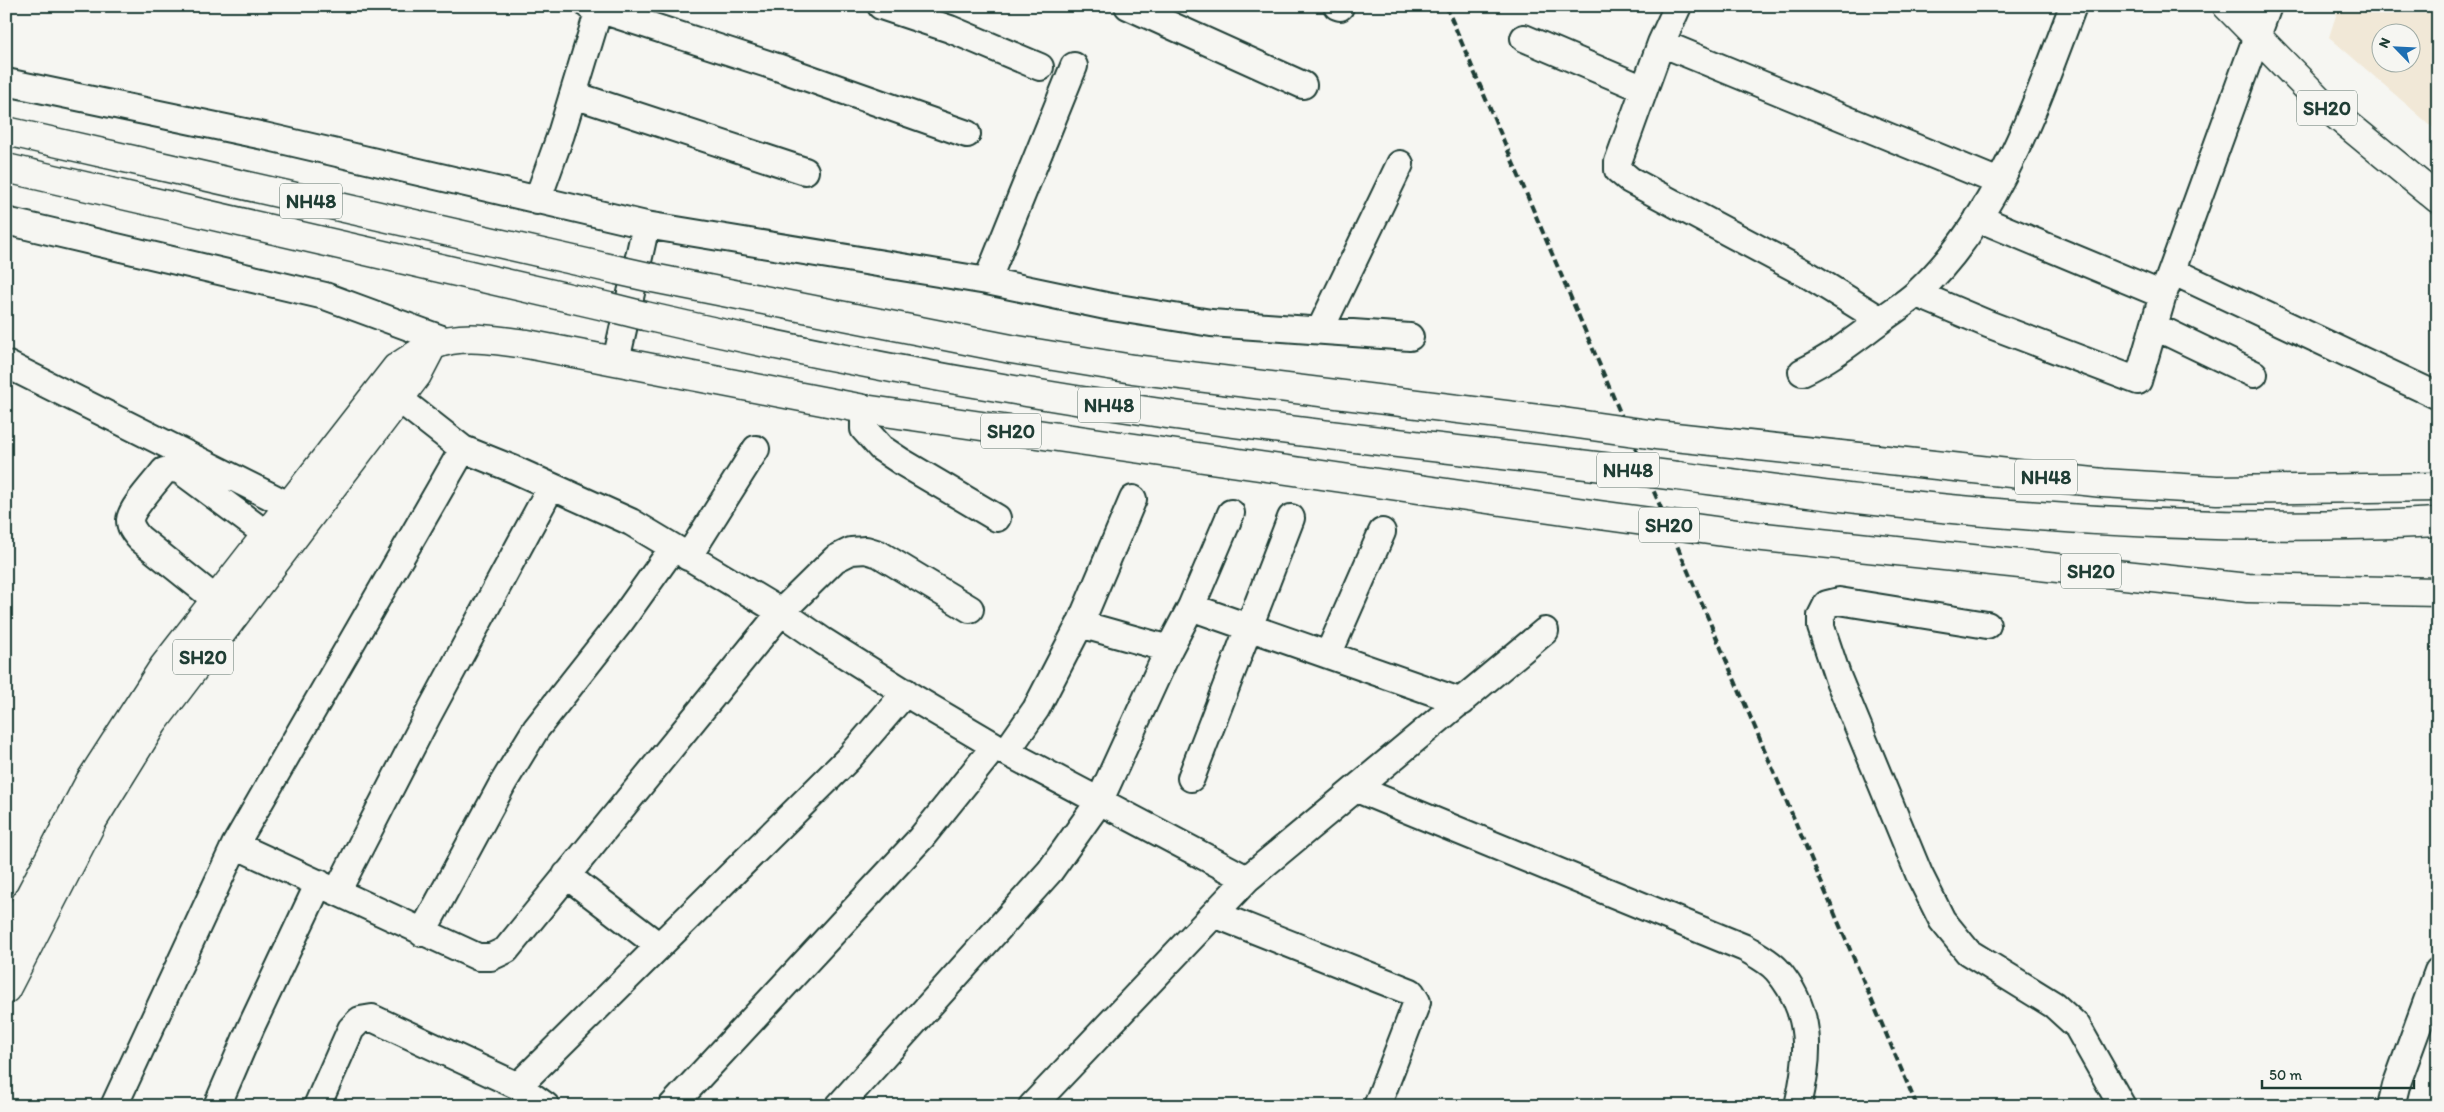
<svg xmlns="http://www.w3.org/2000/svg" width="2444" height="1112" viewBox="0 0 2444 1112" font-family="Itim,sans-serif">
<style>
.built{fill:#f1e8d7;fill-rule:evenodd}
.lines{fill:none;stroke-linecap:round;stroke-linejoin:round}
.minor-casing{stroke:#1f3d34;stroke-width:30}
.major-casing{stroke:#1f3d34;stroke-width:31}
.highway-casing{stroke:#1f3d34;stroke-width:31}
.minor{stroke:#f6f6f2;stroke-width:26}
.major{stroke:#f6f6f2;stroke-width:28}
.highway{stroke:#f6f6f2;stroke-width:28}
.rail{stroke:#1f3d34;stroke-width:4;stroke-dasharray:8 4;stroke-linecap:butt}
.major-bridge-casing{stroke:#1f3d34;stroke-width:31;stroke-linecap:butt}
.highway-bridge-casing{stroke:#1f3d34;stroke-width:31;stroke-linecap:butt}
.major-bridge{stroke:#f6f6f2;stroke-width:28}
.highway-bridge{stroke:#f6f6f2;stroke-width:28}
.labels{text-anchor:middle;stroke-width:4.5;stroke-linejoin:round;paint-order:stroke}
.shield{fill:#f6f6f2;stroke:#60746d;stroke-width:1}
.shield-label{font-size:20px;font-weight:bold;fill:#1f3d34}
</style>
<rect width="100%" height="100%" fill="#f6f6f2"/>
<filter id="ink" filterUnits="userSpaceOnUse"><feTurbulence type="fractalNoise" baseFrequency=".02" numOctaves="2"/><feDisplacementMap in="SourceGraphic" scale="10" xChannelSelector="R" yChannelSelector="G"/><feConvolveMatrix kernelMatrix="1 2 1 2 8 2 1 2 1" color-interpolation-filters="sRGB"/></filter>
<g filter="url(#ink)">
<!-- built -->
<path class="built" d="M 2339,6 L 2438,6 L 2438,132 L 2329,37 ZM 2382,32 L 2412,32 L 2412,62 L 2382,62 Z"/>
<g class="lines">
<defs>
<path id="minor" d="M 589,6 L 777,67 L 967,134
M 881,6 L 950,29 L 1040,67
M 1128,6 L 1303,85
M 1337,6 L 1340,7
M 1678,6 L 1661,43 L 1618,162 L 1618,170 L 1630,180 L 1810,276 L 1881,320
M 1524,38 L 1644,89
M 1661,43 L 1999,182
M 6,82 L 264,136 L 646,225 L 987,281 L 1106,306 L 1211,323 L 1410,337
M 574,95 L 805,171
M 537,201 L 561,134 L 600,6
M 1978,218 L 2163,295
M 6,221 L 325,296 L 447,341
M 2172,271 L 2438,396
M 987,281 L 1074,66
M 1917,294 L 1988,324 L 2138,381 L 2163,295 L 2268,6
M 2154,326 L 2254,374
M 1320,330 L 1400,164
M 616,361 L 646,225
M 6,364 L 288,505
M 1802,372 C 1832,358 1855,339 1881,320 C 1893,311 1906,303 1917,293 C 1998,218 2035,106 2073,6
M 398,398 L 463,449 L 513,469 L 631,522 L 781,612 L 823,641 L 917,700 L 995,746 L 1247,879
M 864,409 L 864,429 L 881,448 L 902,462 L 997,518
M 688,557 L 756,449
M 215,599 L 139,538 C 135,533 130,528 130,520 C 131,508 156,482 164,471 L 172,469 L 180,470 L 266,534
M 1191,607 L 1462,702
M 1080,624 L 1169,649
M 1987,625 L 1839,601 L 1827,604 L 1821,616 L 1821,627 L 1838,678 L 1919,874 L 1942,920 L 1968,952 L 2054,1005 L 2077,1026 L 2122,1106
M 1328,655 L 1382,532
M 1006,752 L 1036,709 L 1080,624 L 1133,499
M 1191,778 L 1291,518
M 1357,789 L 1745,948 C 1755,954 1769,961 1777,970 C 1813,1012 1810,1055 1798,1106
M 235,845 L 478,957 L 491,957 L 506,950 L 781,612 L 835,559 L 851,551 L 866,550 L 879,554 L 970,609
M 566,875 L 659,946
M 337,892 L 427,717 L 551,487
M 1214,914 L 1411,992 L 1417,1002 L 1377,1106
M 422,933 L 503,783 L 536,729 L 621,621 L 673,548
M 518,1086 L 849,758 L 906,692
M 114,1106 L 235,845 L 463,449
M 217,1106 L 251,1027 L 319,883
M 317,1106 L 351,1029 L 360,1020 L 372,1018 L 518,1086 L 546,1106
M 672,1106 L 921,838 L 995,746
M 839,1106 L 1050,871 L 1099,802 L 1169,649 L 1191,607 L 1231,513
M 1032,1106 L 1247,879 L 1545,631
M 2391,1106 L 2396,1086 L 2438,971"/>
<path id="major" d="M 2227,6 L 2325,106 L 2438,199
M 1745,535 L 2248,588 L 2438,592
M 6,941 L 90,781 L 164,666 L 396,368 C 408,360 421,351 434,345 C 463,333 497,341 527,344 L 864,409 L 1592,514
M 6,989 L 93,820 L 153,723 L 417,375 L 430,350"/>
<path id="highway" d="M 6,131 L 617,270
M 6,168 L 609,307
M 653,278 L 1011,349 L 1133,369 L 1563,422
M 645,316 C 813,355 983,387 1154,412 C 1295,433 1437,447 1579,464
M 1656,435 L 2103,483 L 2217,490 L 2438,487
M 1677,476 C 1792,491 1908,507 2024,515 C 2161,526 2300,529 2438,522"/>
</defs>
<!-- minor casing -->
<use href="#minor" class="minor-casing"/>
<!-- major casing -->
<use href="#major" class="major-casing"/>
<!-- highway casing -->
<use href="#highway" class="highway-casing"/>
<!-- minor -->
<use href="#minor" class="minor"/>
<!-- major -->
<use href="#major" class="major"/>
<!-- highway -->
<use href="#highway" class="highway"/>
<!-- rail -->
<path class="rail" d="M 1446,6 L 1917,1106"/>
<defs>
<path id="major-bridge" d="M 1592,514 L 1745,535"/>
<path id="highway-bridge" d="M 617,270 L 653,278
M 609,307 L 645,316
M 1563,422 L 1656,435
M 1579,464 L 1677,476"/>
</defs>
<!-- major-bridge casing -->
<use href="#major-bridge" class="major-bridge-casing"/>
<!-- highway-bridge casing -->
<use href="#highway-bridge" class="highway-bridge-casing"/>
<!-- major-bridge -->
<use href="#major-bridge" class="major-bridge"/>
<!-- highway-bridge -->
<use href="#highway-bridge" class="highway-bridge"/>
</g>
</g>
<g class="labels">
<!-- shield labels -->
<g class="shield">
<rect x="2297" y="90.5" width="60" height="35" rx="4"/>
<rect x="280" y="183.5" width="62" height="35" rx="4"/>
<rect x="1078" y="387.5" width="62" height="35" rx="4"/>
<rect x="981" y="413.5" width="60" height="35" rx="4"/>
<rect x="1597" y="452.5" width="62" height="35" rx="4"/>
<rect x="2015" y="459.5" width="62" height="35" rx="4"/>
<rect x="1639" y="507.5" width="60" height="35" rx="4"/>
<rect x="2061" y="553.5" width="60" height="35" rx="4"/>
<rect x="173" y="639.5" width="60" height="35" rx="4"/>
</g>
<g class="shield-label">
<text x="2327" y="115">SH20</text>
<text x="311" y="208">NH48</text>
<text x="1109" y="412">NH48</text>
<text x="1011" y="438">SH20</text>
<text x="1628" y="477">NH48</text>
<text x="2046" y="484">NH48</text>
<text x="1669" y="532">SH20</text>
<text x="2091" y="578">SH20</text>
<text x="203" y="664">SH20</text>
</g>
</g>
<!-- margin -->
<rect width="2444" height="1112" fill="none" stroke="#f6f6f2" stroke-width="25"/>
<rect x="12" y="12" width="2419" height="1087" fill="none" stroke="#1f3d34" stroke-width="2" filter="url(#ink)"/>
<!-- north arrow -->
<g transform="translate(2396 48) rotate(294)"><circle r="24" fill="#f6f6f2" stroke="#a0aca6"/>
<path d="M0-4L9 19L0 12L-9 19Z" fill="#1f6fb2"/>
<text y="-8" font-size="14" font-weight="bold" text-anchor="middle" fill="#1f3d34">N</text>
</g>
<!-- scale -->
<path d="M2262 1080v8h152v-8" fill="none" stroke="#1f3d34" stroke-width="2.5"/>
<text x="2269" y="1080" font-size="15" fill="#1f3d34" stroke="#f6f6f2" stroke-width="4" paint-order="stroke">50 m</text>
</svg>
